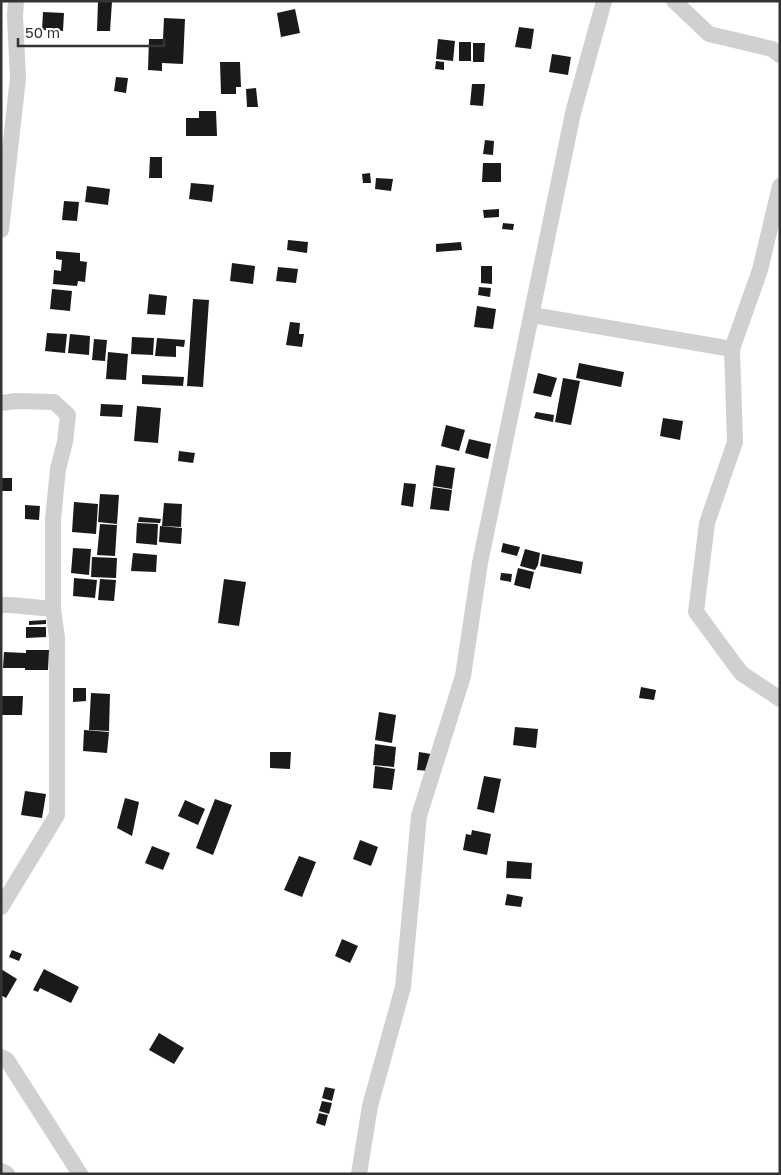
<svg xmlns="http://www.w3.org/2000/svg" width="781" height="1175" viewBox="0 0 781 1175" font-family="'Golos Text',sans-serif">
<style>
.building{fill:#1a1a1a}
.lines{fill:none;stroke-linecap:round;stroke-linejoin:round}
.minor{stroke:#d0d0d0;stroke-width:16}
</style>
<rect width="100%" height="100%" fill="#fff"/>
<!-- building -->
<path class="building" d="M 98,1 L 112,2 L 110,31 L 97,31 Z
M 295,9 L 300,33 L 281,37 L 277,13 Z
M 43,12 L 64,13 L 63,31 L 42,30 Z
M 164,18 L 185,19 L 183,64 L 162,63 L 162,71 L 148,70 L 149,39 L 163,39 Z
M 519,27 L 534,29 L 531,49 L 515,47 Z
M 438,39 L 455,41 L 453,61 L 436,59 Z
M 459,42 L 471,42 L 471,61 L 459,61 Z
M 473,43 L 485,43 L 484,62 L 473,62 Z
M 552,54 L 571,57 L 568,75 L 549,72 Z
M 436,61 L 444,62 L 444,70 L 435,69 Z
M 220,62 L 240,62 L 241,87 L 236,87 L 236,94 L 221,94 Z
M 116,77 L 128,78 L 126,93 L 114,91 Z
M 472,84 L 485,84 L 483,106 L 470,105 Z
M 256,88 L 258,107 L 247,107 L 246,89 Z
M 199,111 L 216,111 L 217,136 L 186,136 L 186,118 L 199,118 Z
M 485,140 L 494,141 L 493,155 L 483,154 Z
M 150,157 L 162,157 L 162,178 L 149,178 Z
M 483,163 L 501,163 L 501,182 L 482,182 Z
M 370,173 L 371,183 L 363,183 L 362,174 Z
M 376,178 L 393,179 L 391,191 L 375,189 Z
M 191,183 L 214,185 L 212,202 L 189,199 Z
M 87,186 L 110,189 L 108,205 L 85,202 Z
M 64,201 L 79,202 L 77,221 L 62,220 Z
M 499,209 L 499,217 L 484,218 L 483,210 Z
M 503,223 L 514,224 L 513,230 L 502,229 Z
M 288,240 L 308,242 L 307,253 L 287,250 Z
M 461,242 L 462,250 L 436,252 L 436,244 Z
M 56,251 L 80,253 L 80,261 L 87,262 L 85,282 L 78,281 L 77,286 L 53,284 L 54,270 L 61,271 L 62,260 L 56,259 Z
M 232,263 L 255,266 L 253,284 L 230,281 Z
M 481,266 L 492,266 L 492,284 L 481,283 Z
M 278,267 L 298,269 L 296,283 L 276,281 Z
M 479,287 L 491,288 L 490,297 L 478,295 Z
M 52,289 L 72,291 L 70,311 L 50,309 Z
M 149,294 L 167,296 L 165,315 L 147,314 Z
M 193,299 L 209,300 L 203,387 L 187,386 Z
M 477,306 L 496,309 L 493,329 L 474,327 Z
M 290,322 L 300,323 L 299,334 L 304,334 L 302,347 L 286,345 Z
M 47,333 L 67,334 L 65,353 L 45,351 Z
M 70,334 L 90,336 L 89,355 L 68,353 Z
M 132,337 L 154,338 L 153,355 L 131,354 Z
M 157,338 L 185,340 L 184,347 L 176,346 L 176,357 L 155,356 Z
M 94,339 L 107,340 L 105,361 L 92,360 Z
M 108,352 L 128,354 L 126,380 L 106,379 Z
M 579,363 L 624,372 L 621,387 L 576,378 Z
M 538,373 L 557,378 L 551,397 L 533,393 Z
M 142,375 L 184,377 L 183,386 L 142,384 Z
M 563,378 L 580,381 L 571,425 L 555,422 Z
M 101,404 L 123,405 L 122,417 L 100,416 Z
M 137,406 L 161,408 L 158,443 L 134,441 Z
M 536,412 L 554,415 L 553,422 L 534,418 Z
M 663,418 L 683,421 L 680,440 L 660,436 Z
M 446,425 L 465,430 L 459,451 L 441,446 Z
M 469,439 L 491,444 L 488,459 L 465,453 Z
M 179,451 L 195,453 L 193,463 L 178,461 Z
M 436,465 L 455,468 L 452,489 L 433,486 Z
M 1,478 L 12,478 L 12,491 L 1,491 Z
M 404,483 L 416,484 L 413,507 L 401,505 Z
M 433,487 L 452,490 L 449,511 L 430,509 Z
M 100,494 L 119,495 L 117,524 L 98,522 Z
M 74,502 L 98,504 L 96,534 L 72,532 Z
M 164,503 L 182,504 L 181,527 L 162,526 Z
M 25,505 L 40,506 L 39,520 L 25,519 Z
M 139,517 L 161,519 L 160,523 L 138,522 Z
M 137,523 L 158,524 L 157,545 L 136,543 Z
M 100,524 L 117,525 L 115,556 L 97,555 Z
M 160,526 L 182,528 L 181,544 L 159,542 Z
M 503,543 L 520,547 L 517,556 L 501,552 Z
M 73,548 L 91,549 L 89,575 L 71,573 Z
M 525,549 L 540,553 L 538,565 L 535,570 L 520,566 Z
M 133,553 L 157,555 L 156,572 L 131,571 Z
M 542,554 L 583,562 L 581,574 L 540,566 Z
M 92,557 L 117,558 L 116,578 L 91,577 Z
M 518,568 L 534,572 L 530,589 L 514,585 Z
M 501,573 L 512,574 L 511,582 L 500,580 Z
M 74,578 L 97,580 L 95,598 L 73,596 Z
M 100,579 L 116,580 L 114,601 L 98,600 Z
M 224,579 L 246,582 L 239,626 L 218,623 Z
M 46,620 L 46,624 L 29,625 L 29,621 Z
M 26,627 L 46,627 L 46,637 L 26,638 Z
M 26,650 L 49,650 L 48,670 L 25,670 L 25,668 L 3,668 L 4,652 L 26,653 Z
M 641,687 L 656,690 L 654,700 L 639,698 Z
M 73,688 L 86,688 L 86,701 L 73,702 Z
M 91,693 L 110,694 L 109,731 L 89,730 Z
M 2,696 L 23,696 L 22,715 L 1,715 Z
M 379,712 L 396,715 L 392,743 L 375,740 Z
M 515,727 L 538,729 L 536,748 L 513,745 Z
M 84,730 L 109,732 L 107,753 L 83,751 Z
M 375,744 L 396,747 L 394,767 L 373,765 Z
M 270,752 L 291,752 L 290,769 L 270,768 Z
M 419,752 L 431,754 L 429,771 L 417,770 Z
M 375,766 L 395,769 L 392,790 L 373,788 Z
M 484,776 L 501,779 L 494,813 L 477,809 Z
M 25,791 L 46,794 L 42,818 L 21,815 Z
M 125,798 L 139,802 L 132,836 L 117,828 Z
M 215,799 L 232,805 L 213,855 L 196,848 Z
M 185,800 L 205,809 L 198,825 L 178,816 Z
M 472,830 L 491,834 L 487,855 L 463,850 L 466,834 L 471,835 Z
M 360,840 L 378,847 L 371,866 L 353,859 Z
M 152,846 L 170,853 L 163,870 L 145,863 Z
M 299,856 L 316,862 L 302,897 L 284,890 Z
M 507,861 L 532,863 L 531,879 L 506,878 Z
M 507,894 L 523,897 L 521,907 L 505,905 Z
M 342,939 L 358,946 L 350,963 L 335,956 Z
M 12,950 L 22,954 L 19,961 L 9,957 Z
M 1,969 L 17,979 L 6,998 L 1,995 Z
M 44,969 L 79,987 L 71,1003 L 40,988 L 38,992 L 33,990 Z
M 159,1033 L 184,1048 L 174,1064 L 149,1050 Z
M 325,1087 L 335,1089 L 332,1101 L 322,1098 Z
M 322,1101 L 332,1103 L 329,1114 L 319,1111 Z
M 319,1113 L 328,1115 L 325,1126 L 316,1123 Z"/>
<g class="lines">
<!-- minor -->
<path class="minor" d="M 674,1 L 709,34 L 772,49 L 780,55
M 1,230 L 18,78 L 15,16 L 16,1
M 532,315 L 732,349 L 760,270 L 780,186
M 732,349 L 735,442 L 707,523 L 696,612 L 741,673 L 780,699
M 1,403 L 16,401 L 54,402 L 68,415 L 65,442 L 58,469 L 53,519 L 53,609 L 57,638 L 57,815 L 1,907
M 1,605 L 11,605 L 53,609
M 1,1057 L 7,1060 L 80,1174
M 1,1171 L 7,1174
M 359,1174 L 370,1106 L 403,987 L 419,816 L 463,676 L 480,563 L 573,113 L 604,1"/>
</g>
<!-- border -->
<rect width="781" height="1175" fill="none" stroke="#333333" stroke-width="5"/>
<!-- scale -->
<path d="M18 38v8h146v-8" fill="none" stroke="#333333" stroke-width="2.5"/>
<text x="25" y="38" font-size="15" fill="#333333" stroke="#ffffff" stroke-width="4" paint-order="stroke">50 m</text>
</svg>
